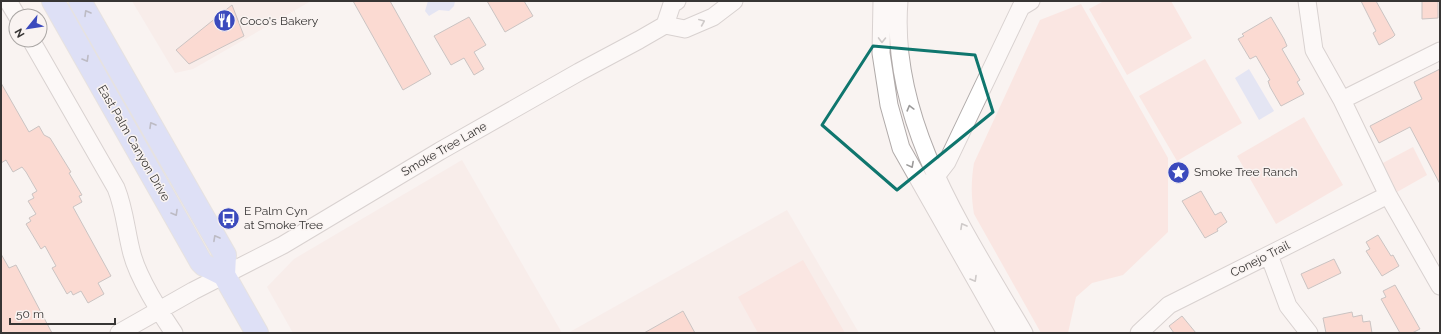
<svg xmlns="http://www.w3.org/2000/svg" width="1441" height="334" viewBox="0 0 1441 334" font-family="Raleway,sans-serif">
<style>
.built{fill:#f5e6e3}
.green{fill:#fad7d0}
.water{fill:#cbd5f6}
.building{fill:#fdbcae;stroke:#918b8a}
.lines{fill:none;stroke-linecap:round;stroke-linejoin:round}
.minor-casing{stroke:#b0aaa9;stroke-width:19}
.major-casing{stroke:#cfcfce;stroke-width:24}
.minor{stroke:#fff;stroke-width:17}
.major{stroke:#bccafc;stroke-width:22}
.oneway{stroke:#73788e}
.oneway2{stroke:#9b9a9a}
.marked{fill:none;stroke:#0f766e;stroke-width:3;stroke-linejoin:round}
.labels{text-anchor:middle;stroke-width:3;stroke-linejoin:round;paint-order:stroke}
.poi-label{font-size:12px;fill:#373534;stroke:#f9f3f1;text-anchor:start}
.street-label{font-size:12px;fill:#373534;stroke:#f9f3f1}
</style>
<rect width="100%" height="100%" fill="#f9f3f1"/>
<!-- built -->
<path class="built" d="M 132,1 L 311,1 L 193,69 L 175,73 Z
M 462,160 L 562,333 L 293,333 L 267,287 L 294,259 Z
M 787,210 L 859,333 L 568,333 Z"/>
<!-- green -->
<path class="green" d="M 1104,1 L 1171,1 L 1192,38 L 1127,75 L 1089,9 Z
M 1081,4 L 1168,158 L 1168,232 L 1123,275 L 1092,283 L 1076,297 L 1068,333 L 1041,333 L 974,214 C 971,196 971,181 974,163 L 1040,20 Z
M 1205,59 L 1242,123 L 1177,161 L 1139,96 Z
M 1304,117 L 1343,185 L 1276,224 L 1237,156 Z
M 1413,147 L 1427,175 L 1397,192 L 1381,164 Z
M 803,260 L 845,333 L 758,333 L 738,297 Z"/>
<!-- water -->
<path class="water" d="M 428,1 L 455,1 L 454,6 L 449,11 L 439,10 L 429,16 L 425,11 Z
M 1249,69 L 1274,111 L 1259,120 L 1235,78 Z"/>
<!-- building -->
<path class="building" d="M 353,1 L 390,1 L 431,74 L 403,90 Z
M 487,1 L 524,1 L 533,16 L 505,32 Z
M 1361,1 L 1376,1 L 1395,35 L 1393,37 L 1379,45 L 1373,33 L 1376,31 Z
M 1422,1 L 1438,1 L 1438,18 L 1422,19 Z
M 232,5 L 244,36 L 189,64 L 176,50 Z
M 469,17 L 486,45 L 474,52 L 484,69 L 474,75 L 464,58 L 451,65 L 434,36 Z
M 1271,17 L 1284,39 L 1287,46 L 1282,49 L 1300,80 L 1297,82 L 1304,94 L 1281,106 L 1270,87 L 1268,81 L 1270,80 L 1256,56 L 1250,59 L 1238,39 L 1244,36 L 1242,34 Z
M 1440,69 L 1440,184 L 1410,127 L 1379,143 L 1370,126 L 1422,99 L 1414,82 Z
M 1,83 L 29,132 L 39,126 L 44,135 L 50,138 L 71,172 L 69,173 L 82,195 L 79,196 L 82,202 L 73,207 L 111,276 L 98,283 L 104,294 L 88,303 L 81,291 L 73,295 L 71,291 L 67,294 L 52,268 L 56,266 L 45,246 L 41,249 L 26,224 L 31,221 L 29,218 L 36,214 L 28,201 L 34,198 L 32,194 L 37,191 L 26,172 L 22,167 L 13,172 L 6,160 L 1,163 Z
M 1201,191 L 1215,215 L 1221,212 L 1227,222 L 1217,229 L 1218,231 L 1205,238 L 1182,201 Z
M 1378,235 L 1391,256 L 1393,255 L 1399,266 L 1382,276 L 1366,251 L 1370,249 L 1366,242 Z
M 1,254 L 9,268 L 16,265 L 52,333 L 1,333 Z
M 1334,259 L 1341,273 L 1308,289 L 1301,274 Z
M 1395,285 L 1420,329 L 1412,333 L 1400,333 L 1381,299 L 1386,297 L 1383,291 Z
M 683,311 L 695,333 L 644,333 Z
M 1352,312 L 1353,317 L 1362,315 L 1363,322 L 1370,321 L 1372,333 L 1326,333 L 1323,318 Z
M 1182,316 L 1196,333 L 1174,333 L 1169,326 Z"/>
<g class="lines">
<defs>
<path id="minor" d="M 8,1 L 17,16
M 882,1 L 881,53 L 889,105 L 901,148 L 1006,333
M 899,1 C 889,123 965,232 1024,333
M 1307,1 L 1314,50 L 1342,100 L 1388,195 L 1440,286
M 665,25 L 685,29 L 713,17 L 734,1
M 31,40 L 116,188 C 125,210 126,232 132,254 C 138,277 160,313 174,333
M 1342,100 L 1440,51
M 930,184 L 947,162 L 1021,7 L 1031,1
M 1269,255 L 1288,306 L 1309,333
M 119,333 L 193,291 L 283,245 L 440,151 L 579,72 L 639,40 L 665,25 L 672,4 L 677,1
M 1139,333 L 1169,305 L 1388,195"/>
<path id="major" d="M 53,1 L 201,262 L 204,265 L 224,275 L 257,333
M 80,1 L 225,255 L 224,275"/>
</defs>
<!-- minor casing -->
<use href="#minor" class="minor-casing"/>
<!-- major casing -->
<use href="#major" class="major-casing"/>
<!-- minor -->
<use href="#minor" class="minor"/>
<!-- major -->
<use href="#major" class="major"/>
</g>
<!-- one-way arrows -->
<defs><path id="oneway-chevron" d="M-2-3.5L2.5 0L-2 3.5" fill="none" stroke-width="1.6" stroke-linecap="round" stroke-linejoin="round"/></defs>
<g class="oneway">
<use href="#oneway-chevron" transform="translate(87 13) rotate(-120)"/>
<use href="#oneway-chevron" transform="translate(86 59) rotate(60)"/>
<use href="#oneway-chevron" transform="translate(152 125) rotate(-120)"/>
<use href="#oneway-chevron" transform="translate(175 213) rotate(60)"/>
<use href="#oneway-chevron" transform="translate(216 238) rotate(-119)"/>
</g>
<g class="oneway2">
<use href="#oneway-chevron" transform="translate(702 22) rotate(-23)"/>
<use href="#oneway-chevron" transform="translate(882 40) rotate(91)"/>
<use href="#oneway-chevron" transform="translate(910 108) rotate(-105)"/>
<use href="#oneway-chevron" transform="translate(911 165) rotate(62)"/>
<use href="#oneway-chevron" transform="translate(963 226) rotate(-119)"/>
<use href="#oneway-chevron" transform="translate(974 279) rotate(60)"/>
</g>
<!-- marked area -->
<path d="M0 0H1441V334H0ZM 873,46 L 975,55 L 993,112 L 897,190 L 822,125 Z" fill="#f9f3f1" fill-opacity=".55" fill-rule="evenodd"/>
<path class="marked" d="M 873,46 L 975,55 L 993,112 L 897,190 L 822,125 Z"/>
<!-- icons -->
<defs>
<symbol id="restaurant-disc" viewBox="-11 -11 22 22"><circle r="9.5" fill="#3b4abd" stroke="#f9f3f1"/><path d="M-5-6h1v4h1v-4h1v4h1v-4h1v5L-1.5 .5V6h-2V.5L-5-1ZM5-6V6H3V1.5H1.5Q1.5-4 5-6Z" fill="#fff"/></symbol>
<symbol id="sight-disc" viewBox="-11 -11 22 22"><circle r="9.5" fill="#3b4abd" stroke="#f9f3f1"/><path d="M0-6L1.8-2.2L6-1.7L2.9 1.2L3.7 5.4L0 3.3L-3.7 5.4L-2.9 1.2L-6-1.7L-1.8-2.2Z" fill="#fff"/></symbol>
<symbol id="bus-disc" viewBox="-11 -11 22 22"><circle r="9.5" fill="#3b4abd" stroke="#f9f3f1"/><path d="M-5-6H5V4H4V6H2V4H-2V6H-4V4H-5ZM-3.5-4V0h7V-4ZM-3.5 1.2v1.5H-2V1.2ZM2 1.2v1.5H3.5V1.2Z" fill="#fff"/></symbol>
</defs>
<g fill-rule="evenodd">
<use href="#restaurant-disc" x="212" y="8" width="25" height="25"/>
<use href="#sight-disc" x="1166" y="160" width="25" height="25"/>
<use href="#bus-disc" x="216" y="206" width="25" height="25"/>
</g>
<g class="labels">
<!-- poi labels -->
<g class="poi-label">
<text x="240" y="25">Coco's Bakery</text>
<text x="1194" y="176">Smoke Tree Ranch</text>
<text x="244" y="215">E Palm Cyn<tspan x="244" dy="14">at Smoke Tree</tspan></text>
</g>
<!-- street labels -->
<g class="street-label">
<text transform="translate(134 143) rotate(60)" y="4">East Palm Canyon Drive</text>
<text transform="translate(444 149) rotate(-30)" y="4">Smoke Tree Lane</text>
<text transform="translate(1260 259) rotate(-27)" y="4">Conejo Trail</text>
</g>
</g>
<!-- border -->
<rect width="1441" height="334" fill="none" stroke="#373534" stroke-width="4"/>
<!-- north arrow -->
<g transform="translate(28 28) rotate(240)"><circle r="19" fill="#f9f3f1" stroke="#aba7a5"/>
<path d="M0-3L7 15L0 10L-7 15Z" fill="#3b4abd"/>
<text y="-6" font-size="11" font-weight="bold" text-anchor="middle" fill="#373534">N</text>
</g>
<!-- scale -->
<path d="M10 318v6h105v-6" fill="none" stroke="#373534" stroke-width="2"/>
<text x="16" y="318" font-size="12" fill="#373534" stroke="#f9f3f1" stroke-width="3" paint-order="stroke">50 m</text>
</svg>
